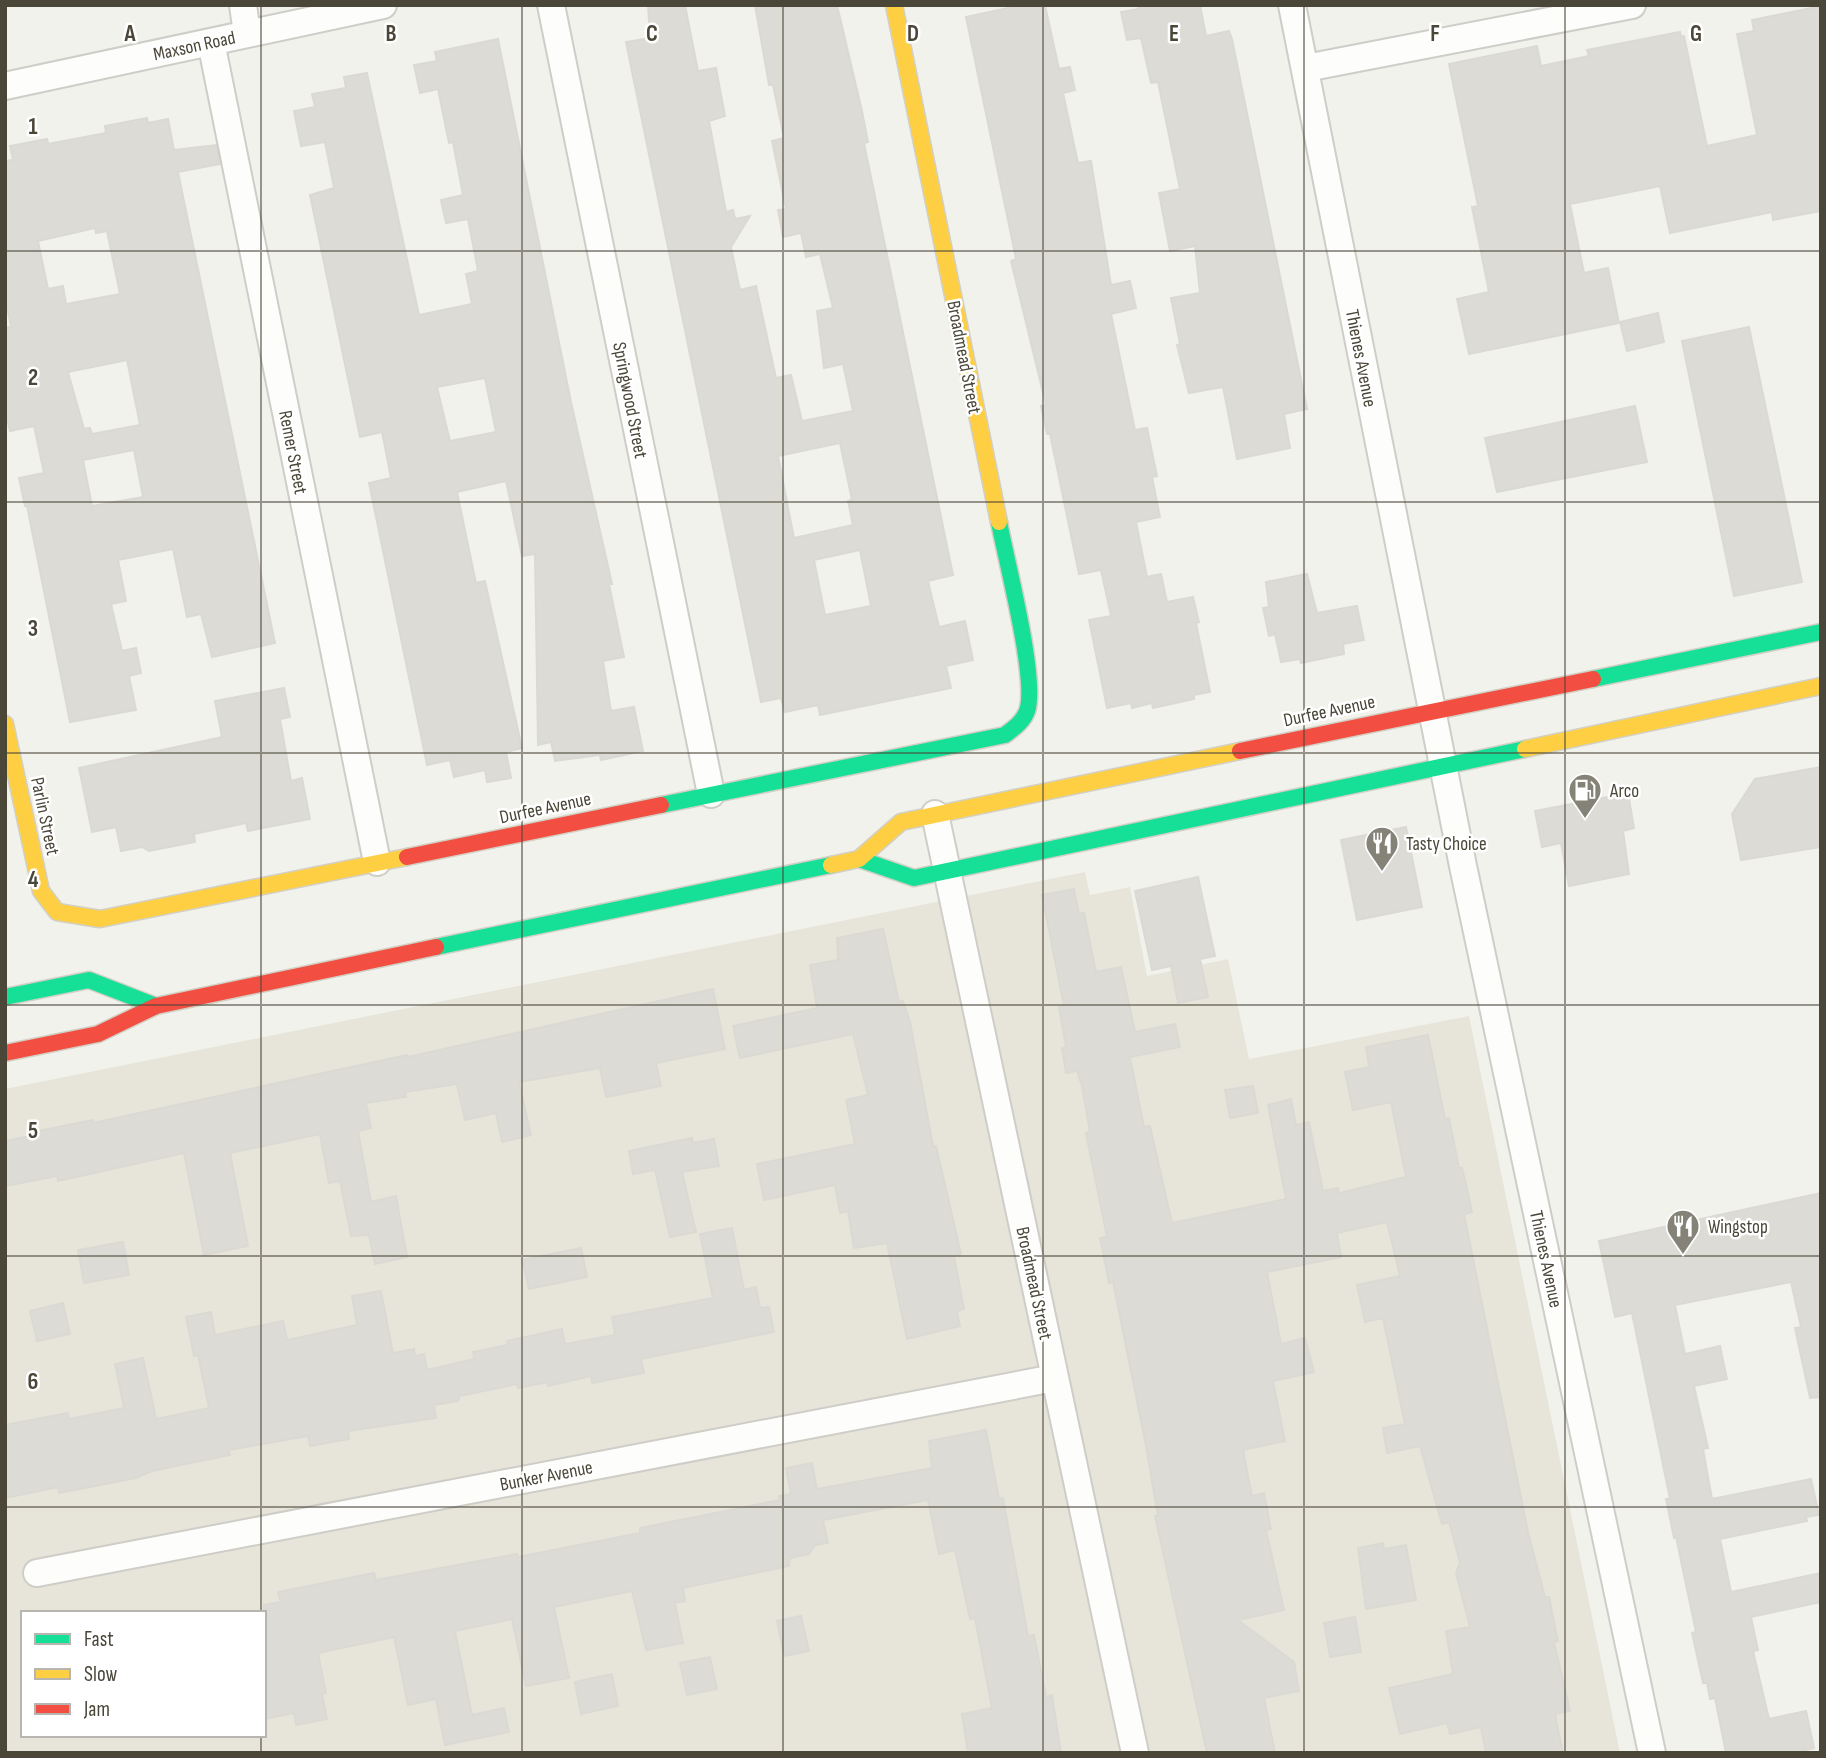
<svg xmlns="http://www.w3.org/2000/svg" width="1826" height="1758" viewBox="0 0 1826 1758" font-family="'Sofia Sans Condensed',sans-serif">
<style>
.residential{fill:#e7e5da;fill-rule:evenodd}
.building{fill:#dcdbd5;stroke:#dbd9d3;stroke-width:2;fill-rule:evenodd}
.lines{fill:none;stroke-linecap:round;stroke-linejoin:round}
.street-casing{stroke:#cecdc7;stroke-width:30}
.fast-casing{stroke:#d2d0c4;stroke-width:19}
.slow-casing{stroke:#d2d0c4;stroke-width:19}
.jam-casing{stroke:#d2d0c4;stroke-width:19}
.street{stroke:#fdfdfc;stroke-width:26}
.fast{stroke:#16e098;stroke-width:16}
.slow{stroke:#ffcf43;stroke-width:16}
.jam{stroke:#f24e42;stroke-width:16}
.grid{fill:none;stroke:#4a4638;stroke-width:2;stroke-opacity:0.55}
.labels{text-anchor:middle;stroke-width:5;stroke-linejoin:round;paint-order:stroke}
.street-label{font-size:19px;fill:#4a4638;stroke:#fff}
.poi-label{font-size:19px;fill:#4a4638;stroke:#fff;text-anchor:start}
.grid-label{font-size:23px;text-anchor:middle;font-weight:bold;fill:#4a4638;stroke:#fff;stroke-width:5;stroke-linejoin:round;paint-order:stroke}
</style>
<rect width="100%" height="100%" fill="#f2f2ed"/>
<!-- residential -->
<path class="residential" d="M 1085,872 L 1090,895 L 1130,887 L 1147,976 L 1228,959 L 1249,1059 L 1469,1016 L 1620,1753 L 5,1753 L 5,1089 ZM 23,1613 L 264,1613 L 264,1735 L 23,1735 Z"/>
<!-- building -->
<path class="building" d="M 648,5 L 685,5 L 698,71 L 716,68 L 725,116 L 709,121 L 726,212 L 733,210 L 735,219 L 750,216 L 731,247 L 740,290 L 756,286 L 776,378 L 791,375 L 802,421 L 853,411 L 843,364 L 824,368 L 817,311 L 833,308 L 820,254 L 806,257 L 801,233 L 783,237 L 778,210 L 786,209 L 772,141 L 784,138 L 773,85 L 769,85 L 755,5 L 837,5 L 862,111 L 868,142 L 864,143 L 953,575 L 928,581 L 939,627 L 965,621 L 973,660 L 946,666 L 951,688 L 820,715 L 818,705 L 785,712 L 781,698 L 761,702 L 626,42 L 650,38 ZM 840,443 L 852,500 L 848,501 L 853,525 L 794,538 L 778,456 ZM 860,550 L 871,606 L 825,615 L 814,560 Z
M 1022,5 L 1045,5 L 1059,69 L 1070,67 L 1075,90 L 1063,93 L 1078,163 L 1091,161 L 1111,285 L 1130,281 L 1136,308 L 1111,314 L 1135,430 L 1147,428 L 1157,476 L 1152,477 L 1160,517 L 1136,522 L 1147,577 L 1161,574 L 1167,602 L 1193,597 L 1199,622 L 1196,623 L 1210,692 L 1194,695 L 1194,699 L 1153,708 L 1152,703 L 1132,708 L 1131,703 L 1107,708 L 1089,620 L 1111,616 L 1101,570 L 1079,574 L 1050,434 L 1047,434 L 1041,406 L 1046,405 L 1011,261 L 1016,259 L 966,17 Z
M 1138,5 L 1200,5 L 1206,36 L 1229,31 L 1232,39 L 1307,409 L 1284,414 L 1290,448 L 1237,459 L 1223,387 L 1189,393 L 1177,345 L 1180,344 L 1171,298 L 1200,293 L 1195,246 L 1170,251 L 1159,193 L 1180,189 L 1158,82 L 1151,83 L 1141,38 L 1127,40 L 1121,12 L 1139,9 Z
M 1821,6 L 1821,211 L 1773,220 L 1772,212 L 1670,233 L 1660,186 L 1570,204 L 1584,273 L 1608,268 L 1619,323 L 1469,354 L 1457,299 L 1489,292 L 1472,207 L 1478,206 L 1449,64 L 1537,46 L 1541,66 L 1589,56 L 1587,50 L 1680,32 L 1681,37 L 1684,36 L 1707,146 L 1757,135 L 1737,34 L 1754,31 L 1752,20 Z
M 498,39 L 571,402 L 612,584 L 609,584 L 624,657 L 603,661 L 611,711 L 634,707 L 643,751 L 601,760 L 600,755 L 555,761 L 551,742 L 538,745 L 535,554 L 522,556 L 506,481 L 457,492 L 476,583 L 485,581 L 522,748 L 506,752 L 511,778 L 487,782 L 485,770 L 454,777 L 450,760 L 427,765 L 369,483 L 391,478 L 382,432 L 360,437 L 310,195 L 334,188 L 325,142 L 301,146 L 294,111 L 315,107 L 312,94 L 346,88 L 344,77 L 367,73 L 419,315 L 472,304 L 466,274 L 478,271 L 468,219 L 446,223 L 441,200 L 463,195 L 453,142 L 449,143 L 438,89 L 420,93 L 414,65 L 437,61 L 435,52 ZM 485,378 L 496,432 L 450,441 L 437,387 Z
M 147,118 L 148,123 L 168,119 L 174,150 L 216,145 L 220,164 L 178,172 L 275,643 L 212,657 L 201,614 L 187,617 L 173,549 L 118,560 L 126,601 L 111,604 L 122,651 L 136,648 L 141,673 L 129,676 L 136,710 L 70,722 L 27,506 L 25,506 L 19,478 L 44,473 L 34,426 L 10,431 L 5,410 L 5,328 L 11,327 L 5,296 L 5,161 L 13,160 L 10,146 L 47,139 L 48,144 L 106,133 L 105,126 ZM 95,228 L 96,233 L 107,231 L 120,294 L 66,304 L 63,286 L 48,289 L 38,241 ZM 127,360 L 140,425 L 92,434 L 90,428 L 84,429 L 68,372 ZM 134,450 L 143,497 L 92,506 L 83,460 Z
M 1658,313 L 1664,342 L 1627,351 L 1620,322 Z
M 1749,327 L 1802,582 L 1734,596 L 1682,341 Z
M 1635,406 L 1647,462 L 1497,492 L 1485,438 Z
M 1307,574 L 1317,613 L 1357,606 L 1364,640 L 1343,644 L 1344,654 L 1301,663 L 1300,659 L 1281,662 L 1275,634 L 1269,636 L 1263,608 L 1269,607 L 1266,582 Z
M 284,688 L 290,717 L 280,719 L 291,781 L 302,778 L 310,819 L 248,831 L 246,823 L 194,834 L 195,842 L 149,851 L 142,847 L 121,851 L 116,827 L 92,832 L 79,768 L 222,737 L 215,701 Z
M 1821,767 L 1821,847 L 1741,860 L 1732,814 L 1755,779 Z
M 1628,793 L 1634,828 L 1623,831 L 1629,874 L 1569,886 L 1561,843 L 1542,847 L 1535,811 Z
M 1406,827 L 1422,907 L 1357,920 L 1341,840 Z
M 1198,877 L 1215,956 L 1200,959 L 1208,997 L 1178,1003 L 1171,966 L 1152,970 L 1135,891 Z
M 1074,889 L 1079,914 L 1084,913 L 1096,972 L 1121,967 L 1135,1032 L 1175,1024 L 1180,1047 L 1130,1057 L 1144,1127 L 1150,1126 L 1172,1223 L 1286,1199 L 1268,1105 L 1291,1099 L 1296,1125 L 1309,1122 L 1323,1191 L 1338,1188 L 1339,1193 L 1406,1177 L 1391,1102 L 1353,1110 L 1345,1072 L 1369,1067 L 1366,1047 L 1428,1035 L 1445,1119 L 1449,1118 L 1459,1168 L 1462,1168 L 1469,1198 L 1472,1212 L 1464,1214 L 1528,1532 L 1545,1597 L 1549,1597 L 1558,1641 L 1554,1642 L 1570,1711 L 1555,1714 L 1563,1753 L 1486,1753 L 1481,1727 L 1450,1734 L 1447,1723 L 1400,1734 L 1389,1688 L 1453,1674 L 1446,1631 L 1470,1627 L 1456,1573 L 1460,1563 L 1449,1522 L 1442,1524 L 1420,1446 L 1387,1453 L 1383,1428 L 1405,1424 L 1383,1318 L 1365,1322 L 1357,1285 L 1400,1276 L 1387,1222 L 1337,1233 L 1341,1257 L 1267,1272 L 1281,1344 L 1305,1338 L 1314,1372 L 1273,1381 L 1285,1441 L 1243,1450 L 1252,1496 L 1264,1493 L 1271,1529 L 1266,1530 L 1284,1610 L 1238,1620 L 1294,1662 L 1299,1691 L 1264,1698 L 1275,1753 L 1207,1753 L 1155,1516 L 1158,1516 L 1146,1446 L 1113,1282 L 1109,1283 L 1100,1238 L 1107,1237 L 1086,1133 L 1090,1132 L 1082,1086 L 1077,1071 L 1066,1073 L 1062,1048 L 1066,1047 L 1059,1007 L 1064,1006 L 1042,895 Z
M 883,929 L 899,1002 L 903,1001 L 910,1022 L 933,1146 L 936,1146 L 961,1254 L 954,1256 L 964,1309 L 957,1311 L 960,1326 L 907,1339 L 887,1243 L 854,1248 L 848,1211 L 840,1213 L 835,1185 L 764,1200 L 757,1164 L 855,1144 L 846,1100 L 868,1095 L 853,1034 L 740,1058 L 733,1026 L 817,1008 L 810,965 L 838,960 L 837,938 Z
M 713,989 L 725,1049 L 656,1063 L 661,1086 L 606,1097 L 600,1068 L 519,1082 L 531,1135 L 502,1142 L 496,1113 L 465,1120 L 457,1084 L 405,1092 L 406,1097 L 366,1103 L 371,1128 L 358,1131 L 371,1202 L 396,1196 L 407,1257 L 375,1264 L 369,1235 L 351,1236 L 340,1181 L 329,1183 L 320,1134 L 230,1153 L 248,1246 L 204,1255 L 184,1153 L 58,1181 L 57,1176 L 5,1186 L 5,1141 L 39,1134 L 38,1131 L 93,1120 L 93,1123 L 407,1055 L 408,1057 Z
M 1253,1086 L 1258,1113 L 1230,1118 L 1225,1090 Z
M 692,1138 L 693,1143 L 714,1139 L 719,1166 L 682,1172 L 696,1232 L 670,1237 L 655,1170 L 633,1174 L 629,1151 Z
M 1821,1193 L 1821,1397 L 1810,1398 L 1795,1328 L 1801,1327 L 1791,1282 L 1675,1305 L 1685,1354 L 1720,1346 L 1727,1379 L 1694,1386 L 1708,1448 L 1703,1449 L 1712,1499 L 1811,1479 L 1819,1515 L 1806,1517 L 1807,1521 L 1720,1539 L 1731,1592 L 1821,1573 L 1821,1602 L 1751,1617 L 1758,1650 L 1753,1651 L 1769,1719 L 1806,1711 L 1814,1748 L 1793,1753 L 1726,1753 L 1715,1698 L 1710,1699 L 1707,1683 L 1703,1683 L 1692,1633 L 1696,1632 L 1676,1537 L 1674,1538 L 1666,1499 L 1670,1499 L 1632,1313 L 1615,1317 L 1599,1241 Z
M 732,1228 L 744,1290 L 756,1287 L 760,1308 L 769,1307 L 774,1332 L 641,1359 L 644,1373 L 592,1383 L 591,1376 L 548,1386 L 548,1382 L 518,1388 L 517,1384 L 460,1396 L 458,1401 L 434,1405 L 436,1418 L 348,1431 L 349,1439 L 310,1446 L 308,1436 L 229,1450 L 230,1455 L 152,1471 L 136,1478 L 59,1493 L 58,1487 L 5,1498 L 5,1425 L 68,1413 L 69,1419 L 124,1408 L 115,1364 L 143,1358 L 156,1419 L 209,1408 L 198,1355 L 194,1356 L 186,1317 L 211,1312 L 215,1335 L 283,1321 L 287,1340 L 357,1325 L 352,1296 L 381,1291 L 393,1353 L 414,1349 L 415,1356 L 424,1354 L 427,1370 L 474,1359 L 473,1352 L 508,1345 L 507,1341 L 562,1329 L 565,1344 L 615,1335 L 612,1317 L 713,1298 L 700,1234 Z
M 123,1242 L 129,1275 L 84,1283 L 78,1250 Z
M 581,1248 L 587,1277 L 529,1289 L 522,1260 Z
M 63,1303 L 70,1334 L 37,1341 L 30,1311 Z
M 986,1430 L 999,1499 L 1003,1498 L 1028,1636 L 1034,1635 L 1046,1697 L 1052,1695 L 1061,1753 L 968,1753 L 962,1714 L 992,1708 L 975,1618 L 970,1619 L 955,1550 L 939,1554 L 928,1500 L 823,1520 L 828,1543 L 815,1545 L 809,1554 L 790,1558 L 789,1566 L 683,1588 L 685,1601 L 675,1603 L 683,1643 L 646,1650 L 632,1591 L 554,1607 L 569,1678 L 526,1686 L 512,1619 L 455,1631 L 472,1715 L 504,1708 L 509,1732 L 445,1745 L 436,1699 L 408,1705 L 394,1637 L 318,1653 L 326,1693 L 322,1694 L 327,1719 L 296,1725 L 294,1713 L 264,1719 L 264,1605 L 281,1602 L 278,1592 L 374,1573 L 376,1580 L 517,1554 L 518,1557 L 640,1533 L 640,1528 L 780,1500 L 779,1496 L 791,1494 L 786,1468 L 812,1463 L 817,1489 L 932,1468 L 929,1441 Z
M 1383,1543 L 1384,1549 L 1406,1545 L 1416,1600 L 1366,1609 L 1358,1548 Z
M 801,1616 L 809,1651 L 784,1656 L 777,1621 Z
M 1355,1617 L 1361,1652 L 1330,1657 L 1324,1623 Z
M 710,1657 L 717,1689 L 687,1695 L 680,1663 Z
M 612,1674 L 618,1706 L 581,1714 L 575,1682 Z"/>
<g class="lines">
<defs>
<path id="street" d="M 243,5 L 247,34
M 551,5 L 711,794
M 1292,5 L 1463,866 L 1652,1753
M 211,42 L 377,862
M 1306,68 L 1632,5
M 5,86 L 383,5
M 935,814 L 1135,1753
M 37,1573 L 1054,1378"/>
<path id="fast" d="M 1593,679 L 1821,632
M 661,805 L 1005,735 C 1014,728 1023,722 1027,711 C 1038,681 1006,560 999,522
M 859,859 L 914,878 L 1525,749
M 436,947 L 831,865
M 5,997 L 89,980 L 156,1006"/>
<path id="slow" d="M 894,5 L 999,522
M 5,724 L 41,891 L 57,912 L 100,919 L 407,857
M 1525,749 L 1821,686
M 831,865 L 859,859 L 901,822 L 1240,751"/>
<path id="jam" d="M 1240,751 L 1593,679
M 407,857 L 661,805
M 5,1053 L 98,1034 L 156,1006 L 436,947"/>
</defs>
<!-- street casing -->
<use href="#street" class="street-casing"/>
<!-- fast casing -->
<use href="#fast" class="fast-casing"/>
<!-- slow casing -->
<use href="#slow" class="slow-casing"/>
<!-- jam casing -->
<use href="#jam" class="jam-casing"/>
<!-- street -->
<use href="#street" class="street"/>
<!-- fast -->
<use href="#fast" class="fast"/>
<!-- slow -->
<use href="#slow" class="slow"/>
<!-- jam -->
<use href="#jam" class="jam"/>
</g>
<!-- grid -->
<path class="grid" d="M 261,5 L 261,1613M 522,5 L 522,1753M 783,5 L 783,1753M 1043,5 L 1043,1753M 1304,5 L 1304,1753M 1565,5 L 1565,1753M 5,251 L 1821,251M 5,502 L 1821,502M 5,753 L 1821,753M 5,1005 L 1821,1005M 5,1256 L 1821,1256M 5,1507 L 1821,1507M 261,1735 L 261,1753"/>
<!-- icons -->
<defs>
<symbol id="fuel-pin" viewBox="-11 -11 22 30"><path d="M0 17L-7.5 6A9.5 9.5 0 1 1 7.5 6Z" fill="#858277" stroke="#fff"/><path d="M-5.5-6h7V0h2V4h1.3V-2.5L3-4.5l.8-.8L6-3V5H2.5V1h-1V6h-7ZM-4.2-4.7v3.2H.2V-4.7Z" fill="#fff"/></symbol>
<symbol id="restaurant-pin" viewBox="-11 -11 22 30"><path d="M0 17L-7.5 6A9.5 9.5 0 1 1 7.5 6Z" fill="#858277" stroke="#fff"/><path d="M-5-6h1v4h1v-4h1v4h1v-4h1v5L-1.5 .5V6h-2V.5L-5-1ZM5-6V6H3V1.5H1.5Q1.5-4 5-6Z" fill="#fff"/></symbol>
</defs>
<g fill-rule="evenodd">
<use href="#fuel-pin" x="1566" y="771" width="38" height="52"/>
<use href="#restaurant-pin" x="1363" y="824" width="38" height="52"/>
<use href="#restaurant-pin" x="1664" y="1207" width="38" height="52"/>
</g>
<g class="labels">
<!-- street labels -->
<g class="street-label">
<text transform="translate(194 45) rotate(-12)" y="7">Maxson Road</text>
<text transform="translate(965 357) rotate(79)" y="7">Broadmead Street</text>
<text transform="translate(1362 358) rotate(79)" y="7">Thienes Avenue</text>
<text transform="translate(631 400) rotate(79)" y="7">Springwood Street</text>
<text transform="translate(294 452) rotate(79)" y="7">Remer Street</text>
<text transform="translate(1329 710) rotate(-12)" y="7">Durfee Avenue</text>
<text transform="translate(545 807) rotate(-12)" y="7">Durfee Avenue</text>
<text transform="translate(46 816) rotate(78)" y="7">Parlin Street</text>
<text transform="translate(1547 1259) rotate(78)" y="7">Thienes Avenue</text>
<text transform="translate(1035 1283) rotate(78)" y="7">Broadmead Street</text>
<text transform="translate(546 1475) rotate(-11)" y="7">Bunker Avenue</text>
</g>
<!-- poi labels -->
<g class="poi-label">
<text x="1610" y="797">Arco</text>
<text x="1406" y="850">Tasty Choice</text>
<text x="1708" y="1233">Wingstop</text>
</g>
</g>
<g class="grid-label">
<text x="130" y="41">A</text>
<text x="391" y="41">B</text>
<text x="652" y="41">C</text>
<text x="913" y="41">D</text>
<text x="1174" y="41">E</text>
<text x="1435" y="41">F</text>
<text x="1696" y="41">G</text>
<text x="33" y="134">1</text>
<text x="33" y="385">2</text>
<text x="33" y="636">3</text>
<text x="33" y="887">4</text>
<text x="33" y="1138">5</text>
<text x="33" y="1389">6</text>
</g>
<!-- border -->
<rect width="1826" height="1758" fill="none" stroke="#4a4638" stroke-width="14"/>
<!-- legend -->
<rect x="21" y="1611" width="245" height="126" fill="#ffffff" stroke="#b7b5af" stroke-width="2"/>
<rect x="35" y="1634" width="35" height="10" fill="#16e098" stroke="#b7b5af" stroke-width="2"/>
<text x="84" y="1646" font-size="21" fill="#4a4638">Fast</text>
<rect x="35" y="1669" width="35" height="10" fill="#ffcf43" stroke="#b7b5af" stroke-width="2"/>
<text x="84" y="1681" font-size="21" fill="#4a4638">Slow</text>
<rect x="35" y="1704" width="35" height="10" fill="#f24e42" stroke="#b7b5af" stroke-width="2"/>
<text x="84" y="1716" font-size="21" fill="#4a4638">Jam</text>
</svg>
